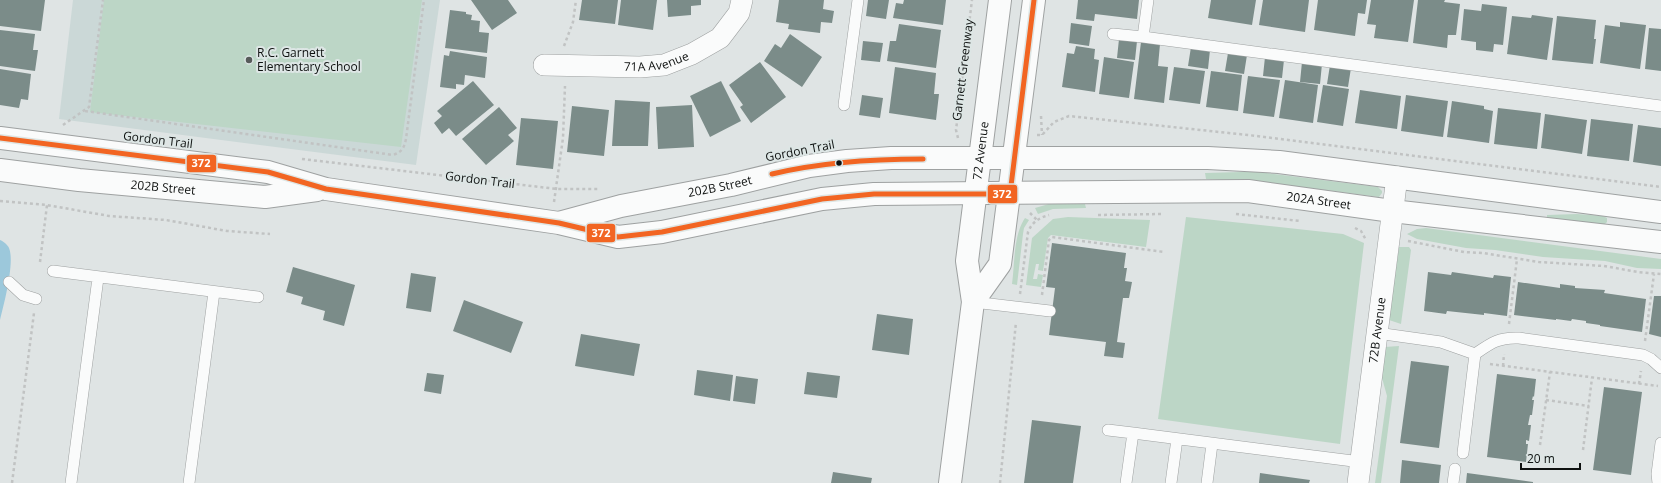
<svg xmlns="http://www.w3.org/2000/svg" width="1661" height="483" viewBox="0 0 1661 483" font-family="'Open Sans',sans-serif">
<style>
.built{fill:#cbd8d7}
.green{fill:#bcd6c6}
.water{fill:#9cc8db}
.building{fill:#7b8c89}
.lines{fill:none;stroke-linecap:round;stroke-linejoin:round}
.lane-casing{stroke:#9ea1a1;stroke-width:12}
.street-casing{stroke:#9ea1a1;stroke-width:22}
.secondary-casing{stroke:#9ea1a1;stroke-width:24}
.path{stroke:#c1c3c3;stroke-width:2.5;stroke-dasharray:3 3;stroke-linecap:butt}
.lane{stroke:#fafbfb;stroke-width:11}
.street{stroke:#fafbfb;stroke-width:21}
.secondary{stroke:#fafbfb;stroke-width:22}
.bus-1-casing{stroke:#dde6e5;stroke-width:8}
.bus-1{stroke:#f26522;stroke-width:5}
.poi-dot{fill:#575b5a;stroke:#dde6e5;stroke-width:1.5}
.bus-dot{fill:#0e1110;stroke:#dde6e5;stroke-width:1.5}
.labels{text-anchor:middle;stroke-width:4;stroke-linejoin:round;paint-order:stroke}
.poi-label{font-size:12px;fill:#0e1110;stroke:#dde6e5;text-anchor:start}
.street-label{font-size:12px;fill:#0e1110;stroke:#dde6e5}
.line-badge{stroke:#dde6e5;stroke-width:1.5}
.badge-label{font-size:11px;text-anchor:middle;font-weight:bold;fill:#fff}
</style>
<rect width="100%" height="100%" fill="#dfe4e4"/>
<!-- built -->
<path class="built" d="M 73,0 L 440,0 L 416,165 L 59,119 Z"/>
<!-- green -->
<path class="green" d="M 104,0 L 422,0 L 401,147 L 90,112 Z
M 1241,172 L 1259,172 L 1378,187 L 1382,191 L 1382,193 L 1379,197 L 1271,183 L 1206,179 L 1205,173 Z
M 1049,204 L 1085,204 L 1086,208 L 1053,209 L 1038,214 L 1035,208 Z
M 1577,214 L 1603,216 L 1607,218 L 1607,222 L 1605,224 L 1599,224 L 1547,218 L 1547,215 Z
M 1068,217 L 1150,220 L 1146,247 L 1051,235 L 1048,238 L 1043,271 L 1038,270 L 1039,264 L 1036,264 L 1033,279 L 1037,279 L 1038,274 L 1043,275 L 1041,287 L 1026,285 L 1032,238 L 1053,219 Z
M 1186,217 L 1343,234 L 1364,243 L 1340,444 L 1158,419 Z
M 1025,218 L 1029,220 L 1024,228 L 1023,234 L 1017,285 L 1012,284 C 1015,263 1013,236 1025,218 Z
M 1426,228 L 1661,259 L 1661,269 L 1637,268 L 1605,261 L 1543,257 L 1495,250 L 1466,248 L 1417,239 L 1407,234 L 1417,229 Z
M 1399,247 L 1409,247 L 1411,250 L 1401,324 L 1389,320 Z
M 1399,346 L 1381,483 L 1375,483 L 1387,396 L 1382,378 L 1385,347 Z"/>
<!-- water -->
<path class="water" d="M 0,240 C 3,241 8,245 9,248 C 15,262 4,304 0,320 Z"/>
<!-- building -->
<path class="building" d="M 0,0 L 45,0 L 41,31 L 0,26 Z
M 471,0 L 508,0 L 517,13 L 492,30 Z
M 582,0 L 618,0 L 615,24 L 579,20 Z
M 621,0 L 657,0 L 653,30 L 618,25 Z
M 667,0 L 701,0 L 701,5 L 691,6 L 691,15 L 668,17 Z
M 779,0 L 824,0 L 823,9 L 834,11 L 832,23 L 821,22 L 820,33 L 788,29 L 789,24 L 776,22 Z
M 868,0 L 889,0 L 886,19 L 866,16 Z
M 904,0 L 946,0 L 943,25 L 893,18 L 896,3 L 903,4 Z
M 1078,0 L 1139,0 L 1137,19 L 1095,14 L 1094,21 L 1076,19 Z
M 1211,0 L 1256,0 L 1252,25 L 1208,18 Z
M 1263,0 L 1309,0 L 1305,32 L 1259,25 Z
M 1318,0 L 1367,0 L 1365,14 L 1358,13 L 1355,36 L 1314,30 Z
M 1371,0 L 1414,0 L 1408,42 L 1374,38 L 1376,25 L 1367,24 Z
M 1418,0 L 1445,0 L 1444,2 L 1460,4 L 1456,35 L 1448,35 L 1447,48 L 1413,43 Z
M 1482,4 L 1507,7 L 1503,45 L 1494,44 L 1493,52 L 1476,50 L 1476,42 L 1461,40 L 1464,9 L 1481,11 Z
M 450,10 L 466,12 L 466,14 L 472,15 L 471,20 L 480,21 L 479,32 L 489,33 L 487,53 L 445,48 Z
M 1532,15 L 1553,18 L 1547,60 L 1507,54 L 1512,16 L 1531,18 Z
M 1557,16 L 1596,20 L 1594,39 L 1596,39 L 1593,64 L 1552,60 Z
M 1620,22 L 1646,25 L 1640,69 L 1600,63 L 1605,25 L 1620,27 Z
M 1071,23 L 1092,26 L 1089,46 L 1069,43 Z
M 899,24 L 941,30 L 936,68 L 887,61 L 890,41 L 896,41 Z
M 1649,28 L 1661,29 L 1661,71 L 1645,69 Z
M 0,30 L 35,34 L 33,50 L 38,50 L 35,71 L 0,66 Z
M 790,34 L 822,57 L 802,87 L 764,61 L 775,44 L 781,48 Z
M 1119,39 L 1137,41 L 1135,60 L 1117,58 Z
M 863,41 L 883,43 L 880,62 L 861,60 Z
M 1141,42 L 1160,44 L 1158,66 L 1168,67 L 1164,103 L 1134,99 Z
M 1076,46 L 1095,49 L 1094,59 L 1099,60 L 1095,92 L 1062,87 L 1067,53 L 1074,54 Z
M 1191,47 L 1210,50 L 1208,69 L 1188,66 Z
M 450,51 L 487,57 L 485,78 L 465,75 L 464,85 L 456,84 L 456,89 L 440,87 L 444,55 L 449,56 Z
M 1228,53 L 1247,55 L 1244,74 L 1225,71 Z
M 1104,57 L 1134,62 L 1129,98 L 1099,94 Z
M 1265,57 L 1284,60 L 1282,78 L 1263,76 Z
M 760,62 L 786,97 L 751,123 L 740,107 L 743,105 L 729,85 Z
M 1302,62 L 1322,64 L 1320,84 L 1300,82 Z
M 1330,65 L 1351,68 L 1348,87 L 1327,84 Z
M 895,67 L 936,73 L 934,94 L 939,94 L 936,120 L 889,113 Z
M 1174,67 L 1205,71 L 1200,104 L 1169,100 Z
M 0,69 L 31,74 L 28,100 L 21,99 L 19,108 L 0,105 Z
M 1211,71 L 1242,75 L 1238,111 L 1206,107 Z
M 1248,76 L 1280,80 L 1274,117 L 1243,113 Z
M 1285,80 L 1318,85 L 1313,123 L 1279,118 Z
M 473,81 L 494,105 L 456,136 L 449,128 L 442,134 L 434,123 L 442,116 L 437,111 Z
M 721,81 L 741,121 L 710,137 L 690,96 Z
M 1323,85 L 1349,89 L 1343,126 L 1317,122 Z
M 1360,90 L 1401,96 L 1397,129 L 1355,123 Z
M 862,95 L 883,98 L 880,118 L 859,115 Z
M 1406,95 L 1448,101 L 1443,137 L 1401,131 Z
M 615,100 L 650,102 L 648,146 L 612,146 Z
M 1452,101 L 1484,106 L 1484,109 L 1493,111 L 1489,143 L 1447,137 Z
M 692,105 L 694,147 L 658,149 L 656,107 Z
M 572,106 L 609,110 L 604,156 L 567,152 Z
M 499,107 L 517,128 L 508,135 L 514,141 L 486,165 L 462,139 Z
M 1498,108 L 1541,113 L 1537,149 L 1494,144 Z
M 1545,114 L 1587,120 L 1582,154 L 1541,148 Z
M 521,118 L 558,121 L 553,169 L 516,165 Z
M 1591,119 L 1633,124 L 1629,161 L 1587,156 Z
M 1638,125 L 1661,128 L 1661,166 L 1633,162 Z
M 1052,243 L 1126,253 L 1124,268 L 1127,268 L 1125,281 L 1132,282 L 1129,298 L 1123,298 L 1117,342 L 1125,343 L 1123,358 L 1104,356 L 1106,342 L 1049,335 L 1055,288 L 1046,287 Z
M 293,267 L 355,285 L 344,326 L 323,320 L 325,311 L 301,304 L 303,297 L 286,292 Z
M 1428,272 L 1451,275 L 1452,272 L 1493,278 L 1494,275 L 1511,277 L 1507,316 L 1484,313 L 1484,315 L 1447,311 L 1446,314 L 1424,311 Z
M 411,273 L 436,277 L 431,312 L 406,308 Z
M 1518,282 L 1560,288 L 1560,284 L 1575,286 L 1575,288 L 1605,290 L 1604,293 L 1646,299 L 1642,332 L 1600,326 L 1600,325 L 1586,323 L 1586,321 L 1572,319 L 1571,321 L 1556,319 L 1556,320 L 1514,315 Z
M 1654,296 L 1661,296 L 1661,337 L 1649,334 Z
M 464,300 L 523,322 L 511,353 L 453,331 Z
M 877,314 L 913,319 L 909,355 L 872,350 Z
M 581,334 L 640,344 L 634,376 L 575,366 Z
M 1411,361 L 1449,366 L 1439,448 L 1400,443 Z
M 697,370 L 733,375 L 730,401 L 694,395 Z
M 807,372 L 840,376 L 837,398 L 804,394 Z
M 427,373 L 444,375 L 441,394 L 424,391 Z
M 1497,374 L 1536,379 L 1534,397 L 1533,396 L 1532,400 L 1534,400 L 1532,415 L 1530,415 L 1528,425 L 1531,425 L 1529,441 L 1526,440 L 1526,444 L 1528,444 L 1526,462 L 1487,457 Z
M 736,376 L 758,379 L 755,404 L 733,401 Z
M 1604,387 L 1642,392 L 1631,475 L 1593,470 Z
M 1032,420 L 1081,426 L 1073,483 L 1024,483 Z
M 1402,460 L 1441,465 L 1439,483 L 1400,483 Z
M 833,472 L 872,478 L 871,483 L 831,483 Z
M 1260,473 L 1310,480 L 1309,483 L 1259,483 Z
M 1467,473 L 1533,482 L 1533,483 L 1466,483 Z"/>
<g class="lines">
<defs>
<path id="lane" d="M 1113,34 L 1143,37 L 1661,106
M 1143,37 L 1148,0
M 844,105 L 858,0
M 53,271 L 258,297
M 9,282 L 23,295 L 36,299
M 973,302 L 1050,311
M 1377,333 L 1441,342 L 1475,354 L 1463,453
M 1475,354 C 1491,343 1499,337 1519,338 L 1643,355 L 1651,359 L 1661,368
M 1108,430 L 1133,433
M 71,483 L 98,278
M 189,483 L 214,292
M 1126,483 L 1133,433 L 1361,462
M 1171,483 L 1177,439
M 1207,483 L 1212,444
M 1453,483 L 1455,469
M 1658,483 L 1657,474 L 1661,443"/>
<g id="street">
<path id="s1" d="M 544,65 L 640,67 L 664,65 L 692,54 L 720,38 L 739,13 L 742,0"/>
<path id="s2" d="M 1358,483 L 1397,177"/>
</g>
<g id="secondary">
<path id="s3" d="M 0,138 L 268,172 L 326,189 L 559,223 L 618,237 L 662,232 L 822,199 L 874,194 L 1248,191 L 1392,211 L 1661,242"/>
<path id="s4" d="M 0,170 L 79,180 L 265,197 L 317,190"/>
<path id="s5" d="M 562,222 L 621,206 L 731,185 L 809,166 L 847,161 L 891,158 L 1208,158 L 1279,162 L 1661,212"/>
<path d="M 973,302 L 1000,264 L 1034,0"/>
<path id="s6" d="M 950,483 L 973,302 L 967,261 L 1000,0"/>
</g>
</defs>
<!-- lane casing -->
<use href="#lane" class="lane-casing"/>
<!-- street casing -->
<use href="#street" class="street-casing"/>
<!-- secondary casing -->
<use href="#secondary" class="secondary-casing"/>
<!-- path -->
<path class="path" d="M 564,46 L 573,22 L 576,0
M 85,111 L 393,155 C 402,152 404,148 406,139 L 424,0
M 1041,116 L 1042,135
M 63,125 L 89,107 L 103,0
M 1037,135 L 1042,135 L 1054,122 L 1069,116 L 1257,136 L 1661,187
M 958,138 L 956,130 L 972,0
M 302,159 L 557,189 L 599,189
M 0,201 L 47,205 L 109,216 L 166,220 L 227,231 L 270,234
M 554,202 L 563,138 L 565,86
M 1030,213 L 1037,220
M 1236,214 L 1300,221
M 1098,215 L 1161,214
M 1355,228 L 1361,231 L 1366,240
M 1408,241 L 1464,252 L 1483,253 L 1539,262 L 1604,266 L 1638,272 L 1661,274
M 40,262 L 47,205
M 1020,294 L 1028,232 C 1032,222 1039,218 1049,215
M 1042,295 L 1049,240 L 1052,237 L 1164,252
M 1509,324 L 1517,259
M 1645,341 L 1654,274
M 1490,364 L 1658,386
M 1503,366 L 1504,354
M 1639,384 L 1641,371
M 1546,400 L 1589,406
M 1540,445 L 1550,372
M 1583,450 L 1592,378
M 12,483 L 34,313
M 1000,483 L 1016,322"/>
<!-- lane -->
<use href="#lane" class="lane"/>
<!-- street -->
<use href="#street" class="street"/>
<!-- secondary -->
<use href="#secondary" class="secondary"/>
<defs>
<path id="bus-1" d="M 0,138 L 268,172 L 326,189 L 559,223 L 618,237 L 662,232 L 822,199 L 874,194 L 1010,194 L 1034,0
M 772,174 C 822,162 872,159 923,159"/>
</defs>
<!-- bus-1 casing -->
<use href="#bus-1" class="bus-1-casing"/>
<!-- bus-1 -->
<use href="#bus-1" class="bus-1"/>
</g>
<!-- markers -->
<circle class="poi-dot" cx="249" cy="60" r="4"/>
<circle class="bus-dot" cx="839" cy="163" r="3.5"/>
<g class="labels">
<!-- poi labels -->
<g class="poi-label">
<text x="257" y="57">R.C. Garnett<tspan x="257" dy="14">Elementary School</tspan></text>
</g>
<!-- street labels -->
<g class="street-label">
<text dy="4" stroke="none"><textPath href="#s1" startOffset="113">71A Avenue</textPath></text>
<text transform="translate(963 70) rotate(-83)" y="4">Garnett Greenway</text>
<text transform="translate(158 140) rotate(7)" y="4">Gordon Trail</text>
<text transform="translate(800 151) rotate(-11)" y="4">Gordon Trail</text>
<text dy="4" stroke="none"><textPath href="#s6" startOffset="335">72 Avenue</textPath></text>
<text transform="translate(480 180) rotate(7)" y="4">Gordon Trail</text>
<text dy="4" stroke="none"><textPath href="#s5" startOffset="162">202B Street</textPath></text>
<text dy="4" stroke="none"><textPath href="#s4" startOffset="164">202B Street</textPath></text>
<text dy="4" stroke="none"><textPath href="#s3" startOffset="1332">202A Street</textPath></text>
<text dy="4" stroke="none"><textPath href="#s2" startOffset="154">72B Avenue</textPath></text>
</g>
</g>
<g class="line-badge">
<rect x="186" y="154" width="31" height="19" rx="4" fill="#f26522"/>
<rect x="987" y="184" width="31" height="20" rx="4" fill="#f26522"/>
<rect x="586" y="223" width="30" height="20" rx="4" fill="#f26522"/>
</g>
<g class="badge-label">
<text x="201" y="167">372</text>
<text x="1002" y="198">372</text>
<text x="601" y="237">372</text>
</g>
<!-- scale -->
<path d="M1521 463v6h59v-6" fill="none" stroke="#0e1110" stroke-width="2"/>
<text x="1527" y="463" font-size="12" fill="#0e1110" stroke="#dde6e5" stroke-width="3" paint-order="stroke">20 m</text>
</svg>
